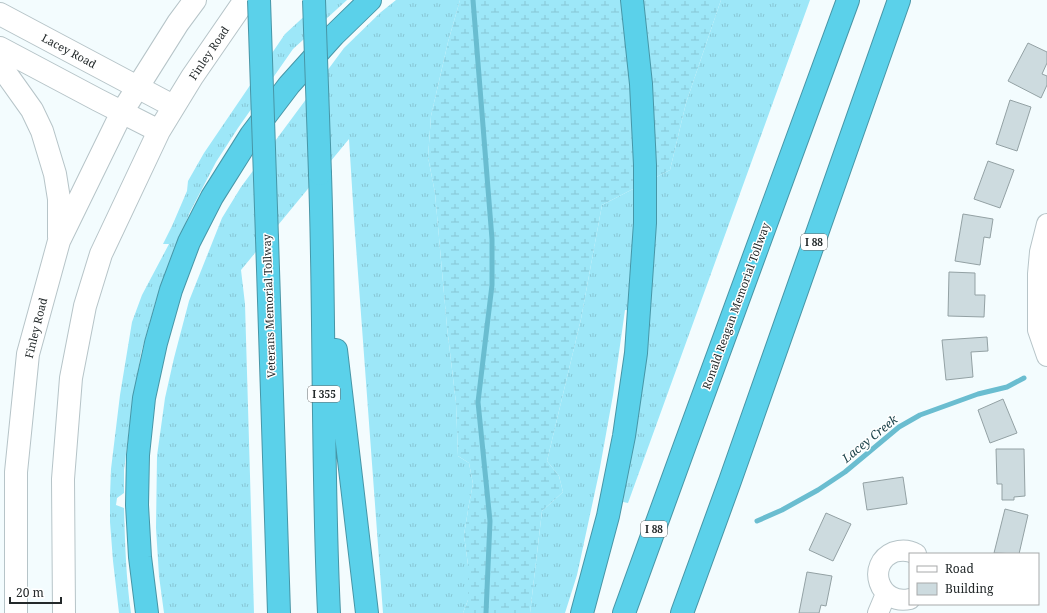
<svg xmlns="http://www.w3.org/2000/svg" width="1047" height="613" viewBox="0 0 1047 613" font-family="'Noto Serif',serif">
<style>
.grass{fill:url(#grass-tufts)}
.wetland{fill:url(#wetland-marsh)}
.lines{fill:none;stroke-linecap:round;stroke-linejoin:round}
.stream{stroke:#6abdd0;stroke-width:5}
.building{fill:#cddbdf;stroke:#93a1a4}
.street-casing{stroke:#b6c4c8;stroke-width:22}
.secondary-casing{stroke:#b6c4c8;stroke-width:24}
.highway-casing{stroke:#4796a7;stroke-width:24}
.street{stroke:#fff;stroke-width:20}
.secondary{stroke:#fff;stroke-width:22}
.highway{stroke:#5bd1ea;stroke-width:22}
.highway-bridge-casing{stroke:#4796a7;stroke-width:24;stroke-linecap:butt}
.highway-bridge{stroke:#5bd1ea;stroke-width:22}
.labels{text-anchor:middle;stroke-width:3;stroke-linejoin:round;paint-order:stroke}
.shield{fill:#fff;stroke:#65696a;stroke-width:1}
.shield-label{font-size:10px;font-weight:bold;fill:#23292a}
.street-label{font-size:11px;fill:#23292a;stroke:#fff}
.water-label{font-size:12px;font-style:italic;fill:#143c44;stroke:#fff}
</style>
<defs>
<pattern id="grass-tufts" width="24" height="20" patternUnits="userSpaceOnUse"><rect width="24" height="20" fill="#9de7f8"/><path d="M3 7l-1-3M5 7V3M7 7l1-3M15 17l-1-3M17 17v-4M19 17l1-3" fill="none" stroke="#87c6d5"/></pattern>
<pattern id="wetland-marsh" width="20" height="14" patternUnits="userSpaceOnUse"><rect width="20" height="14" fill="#9de7f8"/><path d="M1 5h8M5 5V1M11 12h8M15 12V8" fill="none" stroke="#87c6d5"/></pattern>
</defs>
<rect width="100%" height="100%" fill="#f3fcfe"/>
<!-- grass -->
<path class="grass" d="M 322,0 L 347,0 L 293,49 L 238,128 L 216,162 L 190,212 L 178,242 L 156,300 L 141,353 L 131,414 L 124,470 L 124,493 L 117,498 L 116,505 L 124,508 C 125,543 126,578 131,613 L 119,613 L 113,561 L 110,522 L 110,496 L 111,469 L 120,395 L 132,322 L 142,295 L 169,244 L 163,244 L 172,226 L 187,191 L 188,181 L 204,153 L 285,34 Z
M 396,0 L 460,0 L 448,42 L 431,116 L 428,157 L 435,193 L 447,327 L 456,403 L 458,456 L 469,463 L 473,484 L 469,504 L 464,535 L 468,565 L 468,600 L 463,613 L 383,613 L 354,219 L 349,139 L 241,270 L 245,304 L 254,613 L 164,613 L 159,576 L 156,528 L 157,456 L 165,398 L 174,358 L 189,301 L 222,218 L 241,187 L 344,48 L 381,12 Z
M 721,0 L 810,0 L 628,503 L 623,502 L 649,312 L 625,310 L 613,395 L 599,473 L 577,575 L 565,613 L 530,613 L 542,511 L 563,492 L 559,476 L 547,461 L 581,319 L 602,205 L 670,170 L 686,103 Z"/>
<!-- wetland -->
<path class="wetland" d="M 460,0 L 721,0 L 686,103 L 670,170 L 602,205 L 581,319 L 547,461 L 559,476 L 563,492 L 542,511 L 530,613 L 463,613 L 468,600 L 468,565 L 464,535 L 469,504 L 473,484 L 469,463 L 458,456 L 456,403 L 447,327 L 435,193 L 428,157 L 431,116 L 448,42 Z"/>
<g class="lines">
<!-- stream -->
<path class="stream" d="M 473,0 L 492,239 L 492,285 L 478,402 L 490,521 L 486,613
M 757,521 L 782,510 L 818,490 L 845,472 L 899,427 L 920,415 L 978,394 L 1007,387 L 1024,378"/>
</g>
<!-- building -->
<path class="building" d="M 1028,43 L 1047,52 L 1047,63 L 1042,74 L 1047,76 L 1047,85 L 1041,98 L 1008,81 Z
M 1010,100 L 1031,107 L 1017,151 L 996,144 Z
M 988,161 L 1014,170 L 1000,208 L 974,199 Z
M 963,214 L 993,219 L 990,238 L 984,237 L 980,265 L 955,261 Z
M 949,272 L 975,273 L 975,295 L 985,295 L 984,317 L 948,316 Z
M 987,337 L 988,351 L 971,352 L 973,377 L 946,380 L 942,340 Z
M 1003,399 L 1017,433 L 990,443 L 978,410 Z
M 996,449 L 1024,449 L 1025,496 L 1014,497 L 1014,500 L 1002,500 L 1002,484 L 997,484 Z
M 903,477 L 907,504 L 867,510 L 863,483 Z
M 1005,509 L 1028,515 L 1019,554 L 994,553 Z
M 826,513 L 851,524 L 833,561 L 809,550 Z
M 807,572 L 832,576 L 826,606 L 821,605 L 819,613 L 799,613 Z"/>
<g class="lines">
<defs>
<path id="street" d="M 1047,224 L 1040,252 L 1038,274 L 1038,330 L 1047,356
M 910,599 C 879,606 865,564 894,552 C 901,550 909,550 916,554
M 878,613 L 886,594"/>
<path id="secondary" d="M 0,14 L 173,106
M 0,48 L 98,100 L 159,131
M 0,65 L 32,110 L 42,131 L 55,174 L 59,199 L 59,237
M 16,613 L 16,472 L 28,354 L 59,241 L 122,112 L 178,23 L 195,0
M 64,613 L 63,479 L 71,378 L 85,306 L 101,254 L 159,131 L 192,77 L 245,0"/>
<path id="highway" d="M 320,174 C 325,320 322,467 329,613
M 267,238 L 279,613
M 336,350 L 367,613
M 147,613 L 140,557 L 137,505 L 138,455 L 144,398 L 156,343 L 171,290 L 189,242 L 212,197 L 251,135 L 289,85 L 334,35 L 370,0
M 582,613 L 608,516 L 624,436 L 636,353 L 645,223 L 645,165 L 641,84 L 632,0
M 624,613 L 685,445 L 848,0
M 682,613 L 730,481 L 899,0"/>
</defs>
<!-- street casing -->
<use href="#street" class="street-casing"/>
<!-- secondary casing -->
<use href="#secondary" class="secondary-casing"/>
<!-- highway casing -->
<use href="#highway" class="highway-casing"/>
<!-- street -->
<use href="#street" class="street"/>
<!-- secondary -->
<use href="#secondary" class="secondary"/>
<!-- highway -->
<use href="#highway" class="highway"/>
<defs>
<path id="highway-bridge" d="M 259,0 L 267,238
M 314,0 L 320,174"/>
</defs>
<!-- highway-bridge casing -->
<use href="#highway-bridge" class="highway-bridge-casing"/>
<!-- highway-bridge -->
<use href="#highway-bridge" class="highway-bridge"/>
</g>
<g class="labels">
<!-- shield labels -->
<g class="shield">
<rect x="801" y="234" width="26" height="16" rx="3"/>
<rect x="308" y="386" width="32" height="16" rx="3"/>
<rect x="641" y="521" width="26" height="16" rx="3"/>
</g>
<g class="shield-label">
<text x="814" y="246">I 88</text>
<text x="324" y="398">I 355</text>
<text x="654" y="533">I 88</text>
</g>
<!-- street labels -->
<g class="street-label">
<text transform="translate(69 51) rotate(28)" y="4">Lacey Road</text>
<text transform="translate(209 53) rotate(-56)" y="4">Finley Road</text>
<text transform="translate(269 306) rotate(-92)" y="4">Veterans Memorial Tollway</text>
<text transform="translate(736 306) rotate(-70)" y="4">Ronald Reagan Memorial Tollway</text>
<text transform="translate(36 328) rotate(-76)" y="4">Finley Road</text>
</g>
<!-- water labels -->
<g class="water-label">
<text transform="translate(870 439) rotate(-39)" y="4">Lacey Creek</text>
</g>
</g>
<!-- legend -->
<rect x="909" y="553" width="130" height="52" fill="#ffffff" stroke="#a7a9aa"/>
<rect x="917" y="566" width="20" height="6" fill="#ffffff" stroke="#a7a9aa"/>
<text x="945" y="573" font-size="12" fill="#23292a">Road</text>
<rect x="917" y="583" width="20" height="12" fill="#cddbdf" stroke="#a7a9aa"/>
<text x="945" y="593" font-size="12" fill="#23292a">Building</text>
<!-- scale -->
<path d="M10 597v6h51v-6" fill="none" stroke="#23292a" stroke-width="2"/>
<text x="16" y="597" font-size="12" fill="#23292a" stroke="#ffffff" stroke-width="3" paint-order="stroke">20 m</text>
</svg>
